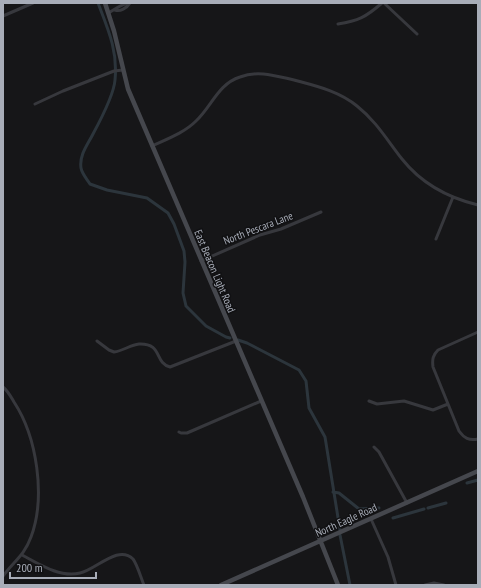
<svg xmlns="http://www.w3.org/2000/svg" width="481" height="588" viewBox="0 0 481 588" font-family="'PT Sans Narrow',sans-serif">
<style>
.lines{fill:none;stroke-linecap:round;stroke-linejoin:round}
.stream{stroke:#2c353c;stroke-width:1}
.canal{stroke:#2c353c;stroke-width:3}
.street{stroke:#37383d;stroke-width:3}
.secondary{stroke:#45474d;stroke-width:4.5}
.labels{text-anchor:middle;stroke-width:3;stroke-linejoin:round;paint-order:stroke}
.street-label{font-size:11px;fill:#a8adb8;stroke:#111113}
</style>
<rect width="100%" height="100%" fill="#161618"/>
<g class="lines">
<!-- stream -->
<path class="stream" d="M 477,3 L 478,4"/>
<!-- canal -->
<path class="canal" d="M 98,3 C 108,29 118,51 115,80 C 114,94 100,121 93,134 C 88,144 79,155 81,168 C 82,174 87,179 90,184 L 107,190 L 147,198 L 168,213 L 174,224 L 184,251 L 185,262 L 183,293 L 186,306 L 206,326 L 226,337 L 230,338
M 238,340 L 247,343 L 299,370 L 306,381 L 309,408 L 325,437 L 340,530
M 467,483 L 478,480
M 333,492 L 339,493 L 359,509 L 379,508
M 428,508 L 446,503
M 393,518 L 424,509
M 340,535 L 350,585"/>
<!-- street -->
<path class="street" d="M 384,3 L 417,34
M 108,13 C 116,9 122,3 130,3 C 127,8 120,12 115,10
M 3,16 L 33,3
M 338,24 C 358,21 366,17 382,3
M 35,104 L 63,91 L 114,71 L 123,70
M 152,146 C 167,139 184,133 196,121 C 212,106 218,84 240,77 C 258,70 276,76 294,80 C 316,86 339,91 357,106 C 376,121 387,140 402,159 C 421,183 449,198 478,205
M 436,239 L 453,197
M 201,261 L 260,235 L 281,229 L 321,212
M 478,332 L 438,350 C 433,355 432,359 433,367 L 459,431 C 464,438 469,441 478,439
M 97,341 L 109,350 L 114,352 C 123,351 130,345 139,344 C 163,343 154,363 170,367 L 236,341
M 3,387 C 8,391 11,397 14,402 C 37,437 46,497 31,537 C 24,556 14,561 3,576
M 369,401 L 377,404 L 404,401 L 433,410 L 448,404
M 179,432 L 181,433 L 187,433 L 261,401
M 374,447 L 379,452 L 407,503
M 371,519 L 388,557 L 396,585
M 22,555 C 39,564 60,578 80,573 C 96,570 118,544 133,559 C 137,564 141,578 144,585
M 425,585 L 434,583 L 444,585"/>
<!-- secondary -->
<path class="secondary" d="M 105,3 L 114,31 L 128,89 L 303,497 L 338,585
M 221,585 L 478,471"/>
</g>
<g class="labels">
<!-- street labels -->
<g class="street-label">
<text transform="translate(258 228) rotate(-21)" y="4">North Pescara Lane</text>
<text transform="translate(215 271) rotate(67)" y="4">East Beacon Light Road</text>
<text transform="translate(346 520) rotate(-24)" y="4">North Eagle Road</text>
</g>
</g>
<!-- border -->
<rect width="481" height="588" fill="none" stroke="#a8adb8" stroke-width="8"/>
<!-- scale -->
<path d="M10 572v6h86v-6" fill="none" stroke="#a8adb8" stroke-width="2"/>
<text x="16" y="572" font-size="12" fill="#a8adb8" stroke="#111113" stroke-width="3" paint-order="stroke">200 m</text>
</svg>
